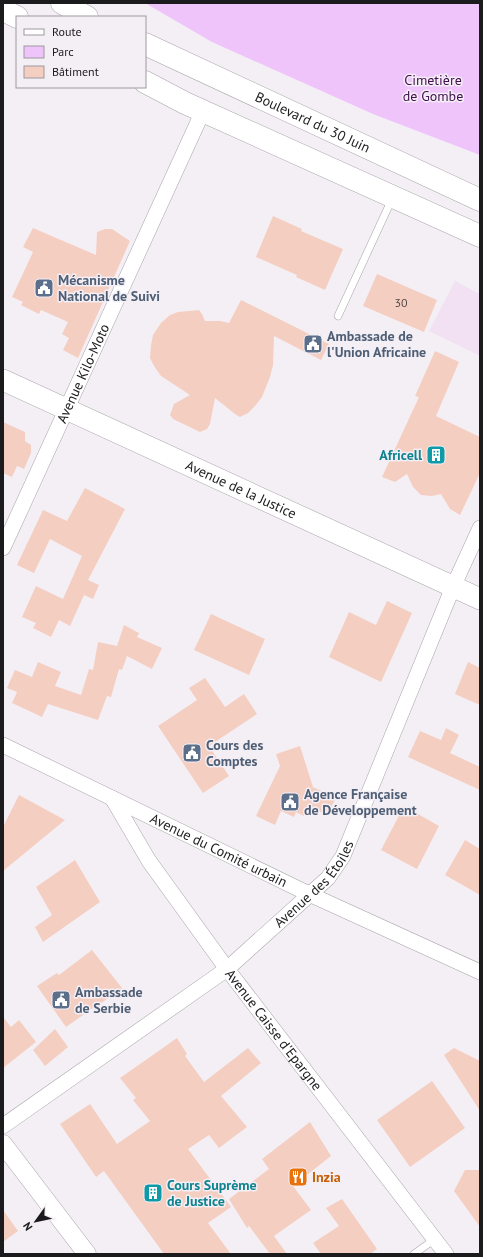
<svg xmlns="http://www.w3.org/2000/svg" width="483" height="1257" viewBox="0 0 483 1257" font-family="'PT Sans',sans-serif">
<style>
.education{fill:#f2e1f3}
.green{fill:#eec4fa}
.building{fill:#f5cec2}
.lines{fill:none;stroke-linecap:round;stroke-linejoin:round}
.service-casing{stroke:#a9a5aa;stroke-width:8}
.minor-casing{stroke:#a9a5aa;stroke-width:16}
.tertiary-casing{stroke:#a9a5aa;stroke-width:19}
.secondary-casing{stroke:#a9a5aa;stroke-width:22}
.primary-casing{stroke:#a9a5aa;stroke-width:23}
.service{stroke:#fff;stroke-width:7}
.minor{stroke:#fff;stroke-width:15}
.tertiary{stroke:#fff;stroke-width:18}
.secondary{stroke:#fff;stroke-width:21}
.primary{stroke:#fff;stroke-width:22}
.labels{text-anchor:middle;stroke-width:3;stroke-linejoin:round;paint-order:stroke}
.number-label{font-size:12px;fill:#524746}
.park-label{font-size:14px;fill:#430e50;stroke:#f4eff5}
.street-label{font-size:14px;fill:#1b1a1c;stroke:#f4eff5}
.service-label{font-size:14px;font-weight:bold;fill:#4e5e75;stroke:#f4eff5;text-anchor:start}
.culture-label{font-size:14px;font-weight:bold;fill:#0d838f;stroke:#f4eff5;text-anchor:end}
.food-label{font-size:14px;font-weight:bold;fill:#c56008;stroke:#f4eff5;text-anchor:start}
</style>
<rect width="100%" height="100%" fill="#f4eff5"/>
<!-- education -->
<path class="education" d="M 455,281 L 480,294 L 480,356 L 429,331 Z"/>
<!-- green -->
<path class="green" d="M 145,3 L 480,3 L 480,155 L 373,114 L 212,42 Z"/>
<!-- building -->
<path class="building" d="M 273,216 L 302,229 L 301,231 L 343,249 L 325,290 L 296,277 L 297,275 L 256,257 Z
M 33,228 L 96,255 L 97,232 L 105,229 L 112,229 L 130,241 L 78,358 L 63,350 L 69,338 L 62,334 L 68,322 L 41,310 L 39,314 L 21,305 L 23,302 L 12,297 L 33,252 L 23,247 Z
M 377,274 L 437,300 L 424,332 L 363,306 Z
M 241,300 L 329,344 L 321,360 L 274,336 L 273,365 L 270,377 L 262,397 L 255,406 L 248,413 L 240,417 L 235,414 L 215,398 L 210,424 L 207,429 L 200,432 L 173,419 L 170,415 L 174,404 L 190,395 L 161,376 L 154,366 L 150,358 L 151,345 L 153,335 L 161,323 L 170,315 L 178,312 L 199,310 L 202,314 L 205,321 L 220,321 L 229,323 Z
M 435,351 L 459,362 L 436,416 L 480,437 L 480,473 L 460,515 L 450,509 L 441,494 L 432,496 L 421,495 L 413,487 L 407,474 L 395,482 L 382,477 L 419,397 L 415,396 Z
M 3,422 L 25,432 L 25,441 L 31,445 L 31,453 L 24,469 L 17,466 L 12,477 L 3,473 Z
M 85,488 L 125,509 L 88,580 L 99,585 L 93,599 L 84,595 L 70,626 L 59,620 L 51,637 L 33,628 L 36,623 L 22,617 L 36,586 L 63,599 L 82,556 L 50,539 L 34,573 L 17,565 L 43,510 L 67,521 Z
M 387,601 L 412,613 L 381,682 L 329,657 L 349,612 L 376,625 Z
M 211,614 L 265,639 L 249,675 L 194,650 Z
M 124,625 L 139,633 L 137,637 L 162,648 L 152,669 L 127,656 L 122,670 L 119,669 L 111,697 L 107,696 L 98,720 L 48,704 L 42,717 L 12,703 L 17,692 L 7,688 L 15,670 L 32,677 L 38,662 L 61,672 L 55,686 L 81,695 L 89,669 L 93,670 L 98,642 L 117,646 Z
M 468,662 L 480,668 L 480,705 L 455,694 Z
M 205,678 L 225,707 L 244,694 L 257,714 L 209,746 L 229,776 L 203,793 L 158,726 L 197,700 L 189,688 Z
M 446,728 L 459,735 L 450,753 L 480,767 L 480,790 L 408,757 L 420,731 L 441,740 Z
M 300,746 L 313,787 L 336,798 L 327,815 L 308,806 L 304,816 L 296,812 L 294,817 L 281,811 L 275,825 L 256,816 L 280,766 L 276,754 Z
M 19,795 L 65,820 L 3,871 L 3,827 Z
M 404,806 L 439,826 L 417,869 L 381,850 Z
M 465,840 L 480,849 L 480,895 L 445,875 Z
M 75,860 L 100,902 L 43,942 L 35,927 L 52,915 L 36,887 Z
M 92,950 L 122,988 L 100,1004 L 100,1003 L 66,1027 L 37,986 L 57,973 L 59,975 Z
M 3,1017 L 11,1027 L 19,1020 L 36,1042 L 3,1068 Z
M 55,1029 L 68,1047 L 45,1066 L 33,1050 Z
M 177,1038 L 187,1054 L 185,1056 L 204,1082 L 248,1048 L 261,1063 L 221,1096 L 247,1127 L 219,1148 L 209,1135 L 188,1149 L 231,1207 L 208,1223 L 231,1254 L 164,1254 L 104,1171 L 96,1177 L 60,1124 L 90,1104 L 117,1144 L 150,1121 L 133,1100 L 136,1098 L 120,1078 Z
M 454,1048 L 480,1061 L 480,1111 L 444,1055 Z
M 432,1081 L 465,1128 L 410,1167 L 377,1120 Z
M 310,1122 L 331,1156 L 293,1186 L 311,1210 L 274,1236 L 287,1254 L 270,1254 L 249,1226 L 247,1228 L 229,1199 L 269,1169 L 262,1159 Z
M 465,1170 L 480,1170 L 480,1227 L 454,1191 Z
M 342,1199 L 377,1249 L 370,1254 L 321,1254 L 313,1243 L 339,1226 L 326,1208 Z
M 3,1210 L 18,1231 L 3,1242 Z"/>
<g class="lines">
<defs>
<path id="service" d="M 338,316 L 392,199
M 414,1254 L 435,1239"/>
<g id="minor">
<path id="s1" d="M 3,548 L 203,111"/>
<path id="s2" d="M 3,745 L 309,894 L 480,972"/>
<path id="s3" d="M 112,798 L 149,861 L 227,969 L 446,1254"/>
<path id="s4" d="M 3,1126 L 227,969 L 328,878 L 343,856 L 453,587 L 480,528"/>
</g>
<path id="tertiary" d="M 3,1144 L 87,1254"/>
<g id="secondary">
<path id="s5" d="M 3,380 L 480,599"/>
</g>
<g id="primary">
<path d="M 62,3 L 87,17"/>
<path d="M 3,10 L 17,17"/>
<path id="s6" d="M 145,44 L 480,200"/>
<path d="M 145,82 L 185,103 L 480,236"/>
</g>
</defs>
<!-- service casing -->
<use href="#service" class="service-casing"/>
<!-- minor casing -->
<use href="#minor" class="minor-casing"/>
<!-- tertiary casing -->
<use href="#tertiary" class="tertiary-casing"/>
<!-- secondary casing -->
<use href="#secondary" class="secondary-casing"/>
<!-- primary casing -->
<use href="#primary" class="primary-casing"/>
<!-- service -->
<use href="#service" class="service"/>
<!-- minor -->
<use href="#minor" class="minor"/>
<!-- tertiary -->
<use href="#tertiary" class="tertiary"/>
<!-- secondary -->
<use href="#secondary" class="secondary"/>
<!-- primary -->
<use href="#primary" class="primary"/>
</g>
<!-- icons -->
<defs>
<symbol id="civic-square" viewBox="-11 -11 22 22"><rect x="-9" y="-9" width="18" height="18" rx="4" fill="#5c6f8a" stroke="#f4eff5"/><path d="M-.6-6.5H3V-4.5H.6V-3L4-1V1h2V6H-6V1h2V-1L-.6-3ZM-1.2 2.5V6h2.4V2.5Z" fill="#fff"/></symbol>
<symbol id="building-square" viewBox="-11 -11 22 22"><rect x="-9" y="-9" width="18" height="18" rx="4" fill="#0f9aa8" stroke="#f4eff5"/><path d="M-4-6H4V6H1V3H-1V6H-4ZM-2.5-4.3h1.7v1.8h-1.7ZM.8-4.3h1.7v1.8H.8ZM-2.5-1h1.7V.8h-1.7ZM.8-1h1.7V.8H.8Z" fill="#fff"/></symbol>
<symbol id="restaurant-square" viewBox="-11 -11 22 22"><rect x="-9" y="-9" width="18" height="18" rx="4" fill="#e8710a" stroke="#f4eff5"/><path d="M-5-6h1v4h1v-4h1v4h1v-4h1v5L-1.5 .5V6h-2V.5L-5-1ZM5-6V6H3V1.5H1.5Q1.5-4 5-6Z" fill="#fff"/></symbol>
</defs>
<g fill-rule="evenodd">
<use href="#civic-square" x="33" y="277" width="22" height="22"/>
<use href="#civic-square" x="302" y="333" width="22" height="22"/>
<use href="#building-square" x="425" y="444" width="22" height="22"/>
<use href="#civic-square" x="181" y="742" width="22" height="22"/>
<use href="#civic-square" x="279" y="791" width="22" height="22"/>
<use href="#civic-square" x="50" y="989" width="22" height="22"/>
<use href="#restaurant-square" x="287" y="1166" width="22" height="22"/>
<use href="#building-square" x="142" y="1182" width="22" height="22"/>
</g>
<g class="labels">
<!-- number labels -->
<g class="number-label">
<text x="401" y="307">30</text>
</g>
<!-- park labels -->
<g class="park-label">
<text x="433" y="85">Cimetière<tspan x="433" dy="16">de Gombe</tspan></text>
</g>
<!-- street labels -->
<g class="street-label">
<text dy="5" stroke="none"><textPath href="#s6" startOffset="185">Boulevard du 30 Juin</textPath></text>
<text dy="5" stroke="none"><textPath href="#s1" startOffset="192">Avenue Kilo-Moto</textPath></text>
<text dy="5" stroke="none"><textPath href="#s5" startOffset="262">Avenue de la Justice</textPath></text>
<text dy="5" stroke="none"><textPath href="#s2" startOffset="240">Avenue du Comité urbain</textPath></text>
<text dy="5" stroke="none"><textPath href="#s4" startOffset="396">Avenue des Étoiles</textPath></text>
<text dy="5" stroke="none"><textPath href="#s3" startOffset="283">Avenue Caisse d'Epargne</textPath></text>
</g>
<!-- service labels -->
<g class="service-label">
<text x="58" y="285">Mécanisme<tspan x="58" dy="16">National de Suivi</tspan></text>
<text x="327" y="341">Ambassade de<tspan x="327" dy="16">l'Union Africaine</tspan></text>
<text x="206" y="750">Cours des<tspan x="206" dy="16">Comptes</tspan></text>
<text x="304" y="799">Agence Française<tspan x="304" dy="16">de Développement</tspan></text>
<text x="75" y="997">Ambassade<tspan x="75" dy="16">de Serbie</tspan></text>
</g>
<!-- culture labels -->
<g class="culture-label">
<text x="422" y="460">Africell</text>
<text x="167" y="1190" text-anchor="start">Cours Suprème<tspan x="167" dy="16">de Justice</tspan></text>
</g>
<!-- food labels -->
<g class="food-label">
<text x="312" y="1182">Inzia</text>
</g>
</g>
<!-- border -->
<rect width="483" height="1257" fill="none" stroke="#1b1a1c" stroke-width="8"/>
<!-- legend -->
<rect x="16" y="16" width="130" height="72" fill="#f4eff5" stroke="#9d9a9e"/>
<rect x="24" y="29" width="20" height="6" fill="#ffffff" stroke="#9d9a9e"/>
<text x="52" y="36" font-size="12" fill="#1b1a1c">Route</text>
<rect x="24" y="46" width="20" height="12" fill="#eec4fa" stroke="#9d9a9e"/>
<text x="52" y="56" font-size="12" fill="#1b1a1c">Parc</text>
<rect x="24" y="66" width="20" height="12" fill="#f5cec2" stroke="#9d9a9e"/>
<text x="52" y="76" font-size="12" fill="#1b1a1c">Bâtiment</text>
<!-- north arrow -->
<g transform="translate(36 1221) rotate(237)" stroke="#f4eff5" stroke-width="3" paint-order="stroke">
<path d="M0-3L7 15L0 10L-7 15Z" fill="#1b1a1c"/>
<text y="-6" font-size="11" font-weight="bold" text-anchor="middle" fill="#1b1a1c">N</text>
</g>
</svg>
